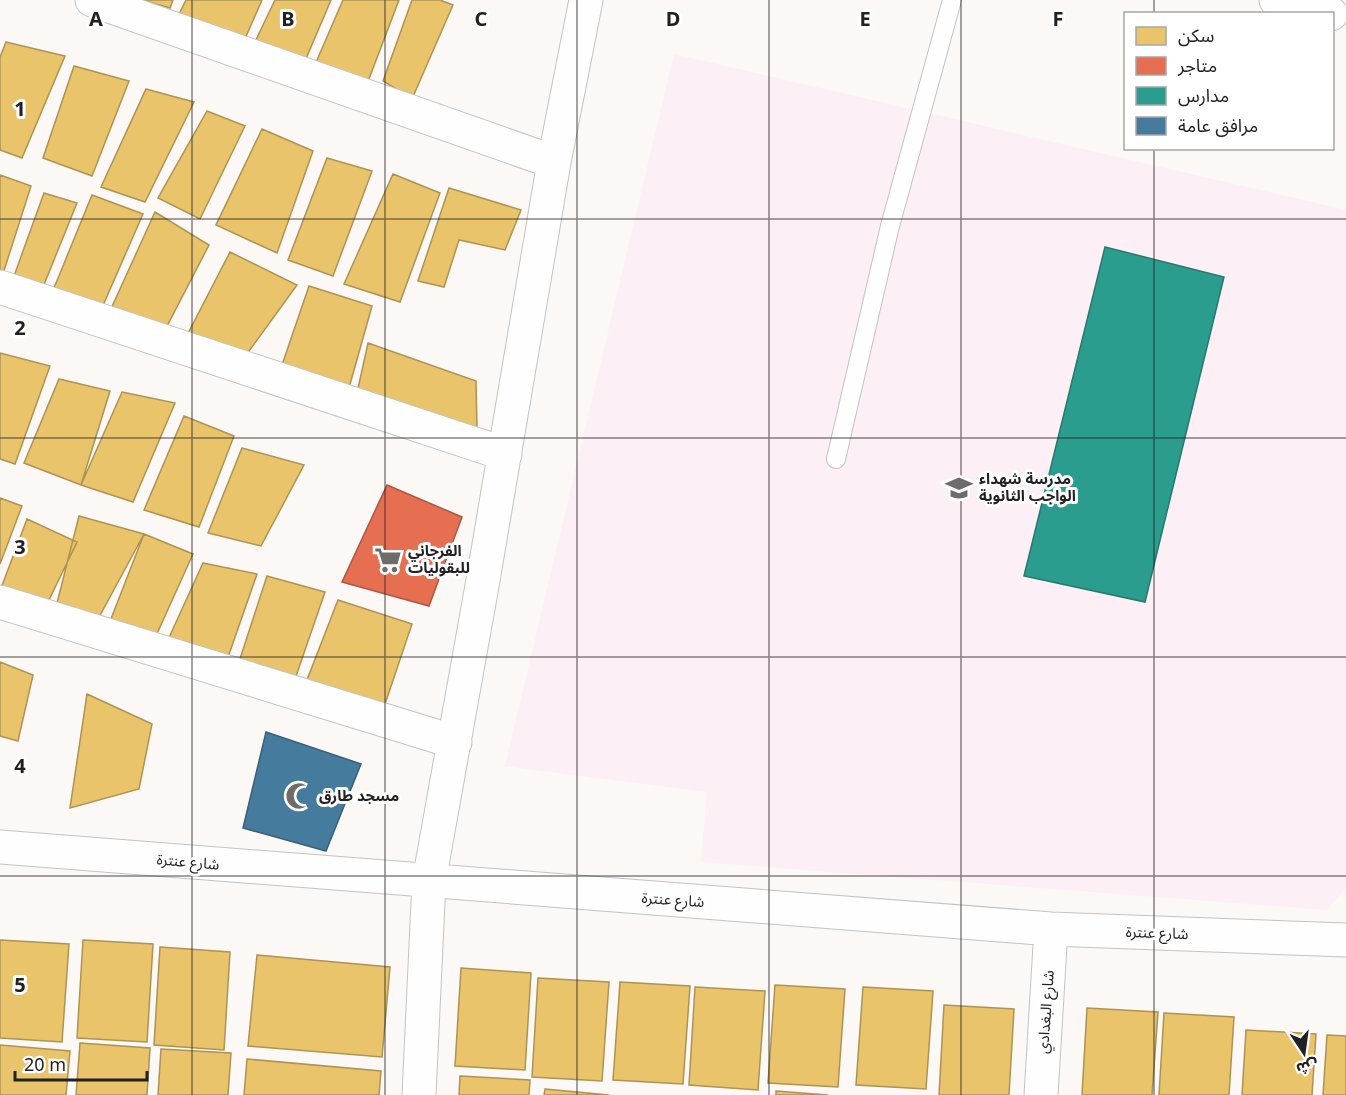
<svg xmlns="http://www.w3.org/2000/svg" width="1346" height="1095" viewBox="0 0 1346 1095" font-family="'Noto Sans','Noto Sans Arabic',sans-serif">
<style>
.education{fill:#fceff5}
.homes{fill:#e9c46a;stroke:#ad9354;stroke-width:1.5}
.shops{fill:#e76f51;stroke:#ac5742;stroke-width:1.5}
.schools{fill:#2a9d8f;stroke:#28786e;stroke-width:1.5}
.public{fill:#457b9d;stroke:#3a6078;stroke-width:1.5}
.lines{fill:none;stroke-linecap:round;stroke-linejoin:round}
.lane-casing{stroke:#c5c3c1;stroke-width:20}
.street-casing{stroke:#c5c3c1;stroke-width:35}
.lane{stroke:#fefefe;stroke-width:18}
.street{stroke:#fefefe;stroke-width:33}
.grid{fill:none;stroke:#222020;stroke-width:1.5;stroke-opacity:0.55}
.labels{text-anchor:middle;stroke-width:6;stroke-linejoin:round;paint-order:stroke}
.poi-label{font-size:15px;font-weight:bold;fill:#222020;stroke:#fff;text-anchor:start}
.street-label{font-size:15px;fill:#222020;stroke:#fff}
.grid-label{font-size:20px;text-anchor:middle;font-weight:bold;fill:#222020;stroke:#fff;stroke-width:6;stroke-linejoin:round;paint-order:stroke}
</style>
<rect width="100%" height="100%" fill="#fbf8f6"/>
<!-- education -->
<path class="education" d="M 674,54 L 1346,210 L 1346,888 L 1327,910 L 701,862 L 707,792 L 505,766 Z"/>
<!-- homes -->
<path class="homes" d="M 142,0 L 173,0 L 170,8 Z
M 186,0 L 262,0 L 244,41 L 179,14 Z
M 275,0 L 331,0 L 305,61 L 253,46 Z
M 343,0 L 399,0 L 367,84 L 314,67 Z
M 412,0 L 440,0 L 453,5 L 412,99 L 383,81 Z
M 6,42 L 65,56 L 22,158 L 0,150 L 0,57 Z
M 74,66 L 129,81 L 92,176 L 43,158 Z
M 146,89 L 194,102 L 145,202 L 101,187 Z
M 207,111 L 245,126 L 200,219 L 158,198 Z
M 262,129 L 313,151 L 277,253 L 216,225 Z
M 327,158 L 372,171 L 333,276 L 288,260 Z
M 393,174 L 440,193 L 400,302 L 344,284 Z
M 0,175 L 31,186 L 2,277 L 0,276 Z
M 449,188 L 521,210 L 505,250 L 459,240 L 444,287 L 418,281 Z
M 44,193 L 77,203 L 43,287 L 14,276 Z
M 92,195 L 143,214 L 101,310 L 54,288 Z
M 155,212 L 209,245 L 166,328 L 110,311 Z
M 230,252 L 297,285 L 244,358 L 181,347 Z
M 309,286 L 372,306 L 349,388 L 282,365 Z
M 368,343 L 476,381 L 477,428 L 357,393 Z
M 0,353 L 50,366 L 15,464 L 0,459 Z
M 59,379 L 110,391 L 81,485 L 24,463 Z
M 122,392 L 175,403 L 133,502 L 81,485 Z
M 184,416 L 234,436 L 199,527 L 144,510 Z
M 242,448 L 304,465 L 261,546 L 208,533 Z
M 0,498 L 22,506 L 0,564 Z
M 79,516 L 144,534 L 98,619 L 57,603 Z
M 27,519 L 77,542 L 47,604 L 0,591 Z
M 144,534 L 193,554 L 155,638 L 109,624 Z
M 203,563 L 257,574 L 227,660 L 167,642 Z
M 267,576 L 325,592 L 294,682 L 238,665 Z
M 338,600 L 412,624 L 385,704 L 305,685 Z
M 0,662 L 33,675 L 18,741 L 0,736 Z
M 87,694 L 152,724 L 139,789 L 70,808 Z
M 0,940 L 69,944 L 62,1042 L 0,1038 Z
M 83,940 L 153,944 L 147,1042 L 77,1038 Z
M 160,947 L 230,952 L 224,1050 L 154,1045 Z
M 257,955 L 390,967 L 382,1057 L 248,1046 Z
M 461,968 L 531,973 L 525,1070 L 455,1066 Z
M 538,978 L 609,982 L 602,1081 L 532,1077 Z
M 620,982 L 690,986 L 683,1084 L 613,1080 Z
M 775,985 L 845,989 L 838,1087 L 768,1083 Z
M 695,987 L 765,991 L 758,1090 L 689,1085 Z
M 863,987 L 933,991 L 926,1089 L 856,1085 Z
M 944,1005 L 1014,1009 L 1009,1095 L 939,1095 Z
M 1087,1008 L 1158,1012 L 1152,1095 L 1082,1095 Z
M 1164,1013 L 1234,1017 L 1229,1095 L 1159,1095 Z
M 1246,1030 L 1316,1034 L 1312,1095 L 1242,1095 Z
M 1327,1035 L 1346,1036 L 1346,1095 L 1323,1095 Z
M 80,1043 L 150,1048 L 147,1095 L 76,1095 Z
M 0,1045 L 70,1051 L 66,1095 L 0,1095 Z
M 161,1049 L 231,1053 L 228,1095 L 158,1095 Z
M 247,1059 L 381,1071 L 379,1095 L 244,1095 Z
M 460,1076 L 530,1080 L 529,1095 L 459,1095 Z
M 545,1089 L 609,1095 L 544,1095 Z
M 776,1091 L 828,1095 L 776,1095 Z"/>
<!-- shops -->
<path class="shops" d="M 387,485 L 462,517 L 429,606 L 342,582 Z"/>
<!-- schools -->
<path class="schools" d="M 1105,247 L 1224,277 L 1145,602 L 1024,576 Z"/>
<!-- public -->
<path class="public" d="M 266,732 L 361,764 L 326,851 L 243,828 Z"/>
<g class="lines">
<defs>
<path id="lane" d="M 836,459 L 890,226 L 952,0"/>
<path id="street" d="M 92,0 L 554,162
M 1276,0 L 1331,14
M 0,287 L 505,454
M 0,602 L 455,742
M 0,847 L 1051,929 L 1346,940
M 419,1095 L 429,881 L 482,586 L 554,162 L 586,0
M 1041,1095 L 1051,929"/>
</defs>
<!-- lane casing -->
<use href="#lane" class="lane-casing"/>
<!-- street casing -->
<use href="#street" class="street-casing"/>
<!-- lane -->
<use href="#lane" class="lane"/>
<!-- street -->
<use href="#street" class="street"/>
</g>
<!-- grid -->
<path class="grid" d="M 192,0 L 192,1095M 385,0 L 385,1095M 577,0 L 577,1095M 769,0 L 769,1095M 961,0 L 961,1095M 1154,0 L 1154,14M 1154,148 L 1154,1095M 0,219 L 1346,219M 0,438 L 1346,438M 0,657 L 1346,657M 0,876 L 1346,876"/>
<!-- icons -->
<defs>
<symbol id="school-bare" viewBox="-9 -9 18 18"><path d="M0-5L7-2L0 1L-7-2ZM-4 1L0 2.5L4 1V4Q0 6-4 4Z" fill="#6e6c6b" stroke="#fff" stroke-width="2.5" paint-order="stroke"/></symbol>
<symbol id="supermarket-bare" viewBox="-9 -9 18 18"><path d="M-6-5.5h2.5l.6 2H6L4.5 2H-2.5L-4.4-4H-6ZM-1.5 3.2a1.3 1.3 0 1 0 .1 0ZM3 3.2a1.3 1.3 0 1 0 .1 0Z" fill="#6e6c6b" stroke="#fff" stroke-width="2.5" paint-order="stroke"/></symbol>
<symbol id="mosque-bare" viewBox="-9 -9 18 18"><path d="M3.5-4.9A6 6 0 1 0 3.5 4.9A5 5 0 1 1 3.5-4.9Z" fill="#6e6c6b" stroke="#fff" stroke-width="2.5" paint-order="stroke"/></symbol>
</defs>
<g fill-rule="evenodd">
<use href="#school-bare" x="940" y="469" width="38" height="38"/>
<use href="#supermarket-bare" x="369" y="541" width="38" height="38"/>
<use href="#mosque-bare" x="280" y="777" width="38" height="38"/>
</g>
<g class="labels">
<!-- poi labels -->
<g class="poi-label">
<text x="979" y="484">مدرسة شهداء<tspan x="979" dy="17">الواجب الثانوية</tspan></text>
<text x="408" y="556">الفرجاني<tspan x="408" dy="17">للبقوليات</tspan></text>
<text x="319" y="801">مسجد طارق</text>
</g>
<!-- street labels -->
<g class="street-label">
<text transform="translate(188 862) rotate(5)" y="5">شارع عنترة</text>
<text transform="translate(673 900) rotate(4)" y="5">شارع عنترة</text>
<text transform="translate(1157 933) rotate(2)" y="5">شارع عنترة</text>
<text transform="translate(1046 1012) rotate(-86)" y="5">شارع البغدادي</text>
</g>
</g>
<g class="grid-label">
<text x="96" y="26">A</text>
<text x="288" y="26">B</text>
<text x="481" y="26">C</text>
<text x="673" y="26">D</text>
<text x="865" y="26">E</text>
<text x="1058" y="26">F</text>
<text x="20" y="116">1</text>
<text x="20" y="335">2</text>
<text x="20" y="554">3</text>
<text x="20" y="773">4</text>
<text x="20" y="992">5</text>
</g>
<!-- legend -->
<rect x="1124" y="12" width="210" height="138" fill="#ffffff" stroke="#a7a6a6" stroke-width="1.5"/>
<rect x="1136" y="27" width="30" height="18" fill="#e9c46a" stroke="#a7a6a6" stroke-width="1.5"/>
<text x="1178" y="42" font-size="18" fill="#222020">سكن</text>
<rect x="1136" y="57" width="30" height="18" fill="#e76f51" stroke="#a7a6a6" stroke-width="1.5"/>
<text x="1178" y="72" font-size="18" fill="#222020">متاجر</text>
<rect x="1136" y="87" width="30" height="18" fill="#2a9d8f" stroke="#a7a6a6" stroke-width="1.5"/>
<text x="1178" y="102" font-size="18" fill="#222020">مدارس</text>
<rect x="1136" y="117" width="30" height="18" fill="#457b9d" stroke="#a7a6a6" stroke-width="1.5"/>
<text x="1178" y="132" font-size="18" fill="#222020">مرافق عامة</text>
<!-- north arrow -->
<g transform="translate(1304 1053) rotate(167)" stroke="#ffffff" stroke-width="4.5" paint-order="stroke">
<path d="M0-4.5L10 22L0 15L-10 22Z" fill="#222020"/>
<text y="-9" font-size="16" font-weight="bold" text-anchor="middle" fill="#222020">ش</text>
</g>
<!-- scale -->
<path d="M15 1071v9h132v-9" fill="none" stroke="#222020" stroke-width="3"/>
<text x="24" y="1071" font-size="18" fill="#222020" stroke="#ffffff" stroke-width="4.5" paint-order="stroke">20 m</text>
</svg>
